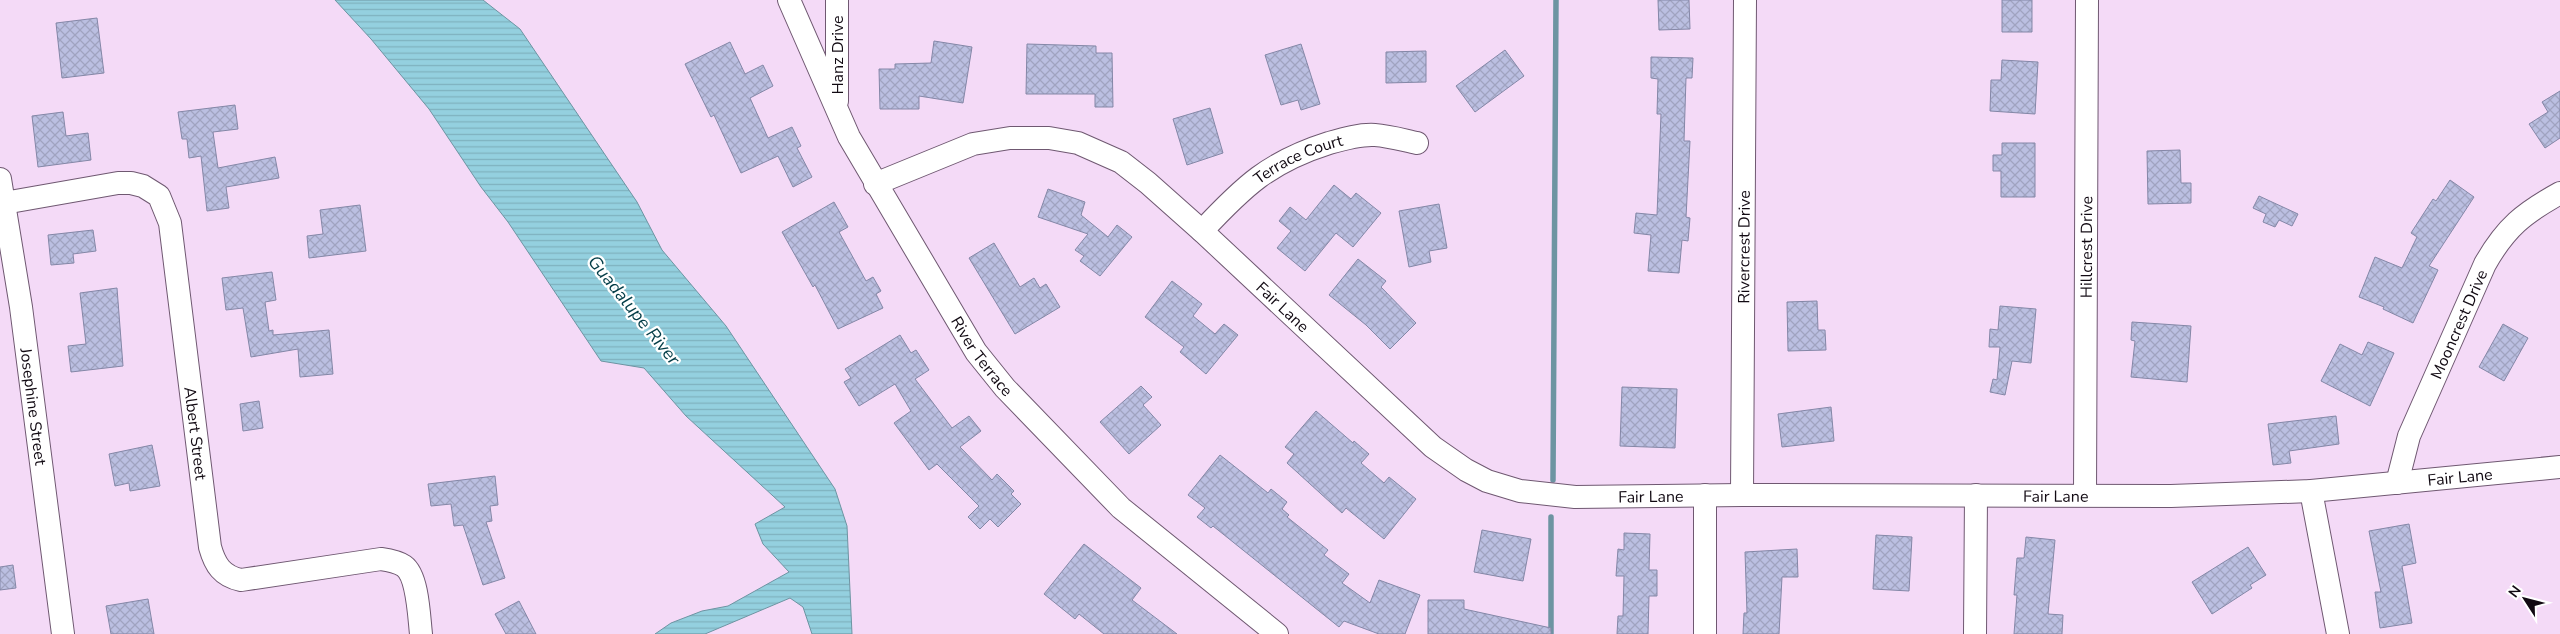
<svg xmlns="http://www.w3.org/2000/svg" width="2560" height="634" viewBox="0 0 2560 634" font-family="'Nunito Sans',sans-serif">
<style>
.water{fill:url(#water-rules);stroke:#6d94a2}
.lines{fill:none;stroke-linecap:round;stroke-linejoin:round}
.stream{stroke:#6d94a2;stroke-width:5.5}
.building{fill:url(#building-cross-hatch);stroke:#8487a7}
.minor-casing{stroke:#6f5871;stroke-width:24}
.minor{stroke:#fff;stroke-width:22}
.labels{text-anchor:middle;stroke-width:4.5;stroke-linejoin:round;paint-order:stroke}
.street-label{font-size:16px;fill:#110912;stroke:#fff}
.water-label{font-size:18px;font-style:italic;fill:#033d47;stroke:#fff}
</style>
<defs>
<pattern id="water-rules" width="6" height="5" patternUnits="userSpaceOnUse" patternTransform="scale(1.25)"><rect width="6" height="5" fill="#94d0df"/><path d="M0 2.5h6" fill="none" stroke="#7fb1be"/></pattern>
<pattern id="building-cross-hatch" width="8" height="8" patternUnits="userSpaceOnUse" patternTransform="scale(1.25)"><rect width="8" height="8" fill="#bbbfe1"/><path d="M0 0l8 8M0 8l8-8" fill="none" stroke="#a0a3c0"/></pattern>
</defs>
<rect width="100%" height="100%" fill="#f4daf7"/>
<!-- water -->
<path class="water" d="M 335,0 L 483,0 L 520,29 L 637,202 L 662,250 L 726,326 L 835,489 L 847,526 L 852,634 L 812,634 L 803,607 L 790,598 L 705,634 L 655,634 L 671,623 L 702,611 L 728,606 L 789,572 L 763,544 L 755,524 L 785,507 L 686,416 L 644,368 L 601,361 L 508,222 L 481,187 L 429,109 L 371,39 Z"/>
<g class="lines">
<!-- stream -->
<path class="stream" d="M 1553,480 L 1556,0
M 1551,634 L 1551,517"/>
</g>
<!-- building -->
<path class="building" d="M 1658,0 L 1689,0 L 1690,29 L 1659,30 Z
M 2002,0 L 2032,0 L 2032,32 L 2002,32 Z
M 97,18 L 104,73 L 62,78 L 56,23 Z
M 934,41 L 972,47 L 963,103 L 919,96 L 919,109 L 880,109 L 879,69 L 895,69 L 895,64 L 931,63 Z
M 730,42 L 745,74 L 763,65 L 773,86 L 750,98 L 768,138 L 792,127 L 801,146 L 797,148 L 812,177 L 793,187 L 778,156 L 741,173 L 714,115 L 711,117 L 685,64 Z
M 1027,44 L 1096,46 L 1096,53 L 1112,53 L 1113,107 L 1095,107 L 1095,94 L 1026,94 Z
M 1301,44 L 1320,104 L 1301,110 L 1298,100 L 1281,105 L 1265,55 Z
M 1505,50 L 1524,76 L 1475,112 L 1456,86 Z
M 1426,51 L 1426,82 L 1386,83 L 1386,52 Z
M 1651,57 L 1693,58 L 1692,78 L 1686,78 L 1684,141 L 1690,141 L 1686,217 L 1690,218 L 1688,241 L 1682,240 L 1679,273 L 1648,271 L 1651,235 L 1634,233 L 1636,213 L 1657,215 L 1661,114 L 1657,114 L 1658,79 L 1651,78 Z
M 2002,60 L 2038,62 L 2035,114 L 1990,111 L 1991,80 L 2001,80 Z
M 2560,91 L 2560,138 L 2545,148 L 2529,124 L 2548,112 L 2542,102 Z
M 235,105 L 238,129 L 213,132 L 218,168 L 275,157 L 279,178 L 226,187 L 229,208 L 207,211 L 201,156 L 189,158 L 187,139 L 182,139 L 178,112 Z
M 1210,108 L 1223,153 L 1187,165 L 1173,119 Z
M 63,112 L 66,136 L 88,133 L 91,160 L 38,167 L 32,116 Z
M 2002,143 L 2035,143 L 2035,197 L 2001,197 L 2001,171 L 1993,171 L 1993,155 L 2002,155 Z
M 2180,150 L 2181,183 L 2191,183 L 2191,203 L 2148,204 L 2147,151 Z
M 2450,180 L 2474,197 L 2429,266 L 2438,270 L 2413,323 L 2383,309 L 2384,307 L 2359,297 L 2375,257 L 2402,268 L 2417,237 L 2411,233 L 2433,199 L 2436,201 Z
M 1334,185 L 1351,199 L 1356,193 L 1381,213 L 1353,247 L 1336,233 L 1305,271 L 1277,248 L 1291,231 L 1279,221 L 1290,207 L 1306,220 Z
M 1048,189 L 1085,202 L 1081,215 L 1108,237 L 1117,225 L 1132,237 L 1100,276 L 1080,261 L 1084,256 L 1075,250 L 1088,234 L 1038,217 Z
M 2259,196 L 2298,214 L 2292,226 L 2279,220 L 2275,227 L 2263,222 L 2266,214 L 2253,208 Z
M 834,202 L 848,227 L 839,232 L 866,281 L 873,277 L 881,291 L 876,294 L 883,308 L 838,329 L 815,285 L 813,287 L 782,232 Z
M 1439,204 L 1447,248 L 1429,251 L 1431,262 L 1409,267 L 1399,211 Z
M 360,205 L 366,251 L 309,258 L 307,236 L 323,234 L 320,210 Z
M 93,230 L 96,251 L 73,254 L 74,263 L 51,265 L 48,235 Z
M 994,243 L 1020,287 L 1034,278 L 1040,288 L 1046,284 L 1060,307 L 1015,334 L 969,258 Z
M 1358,259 L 1386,281 L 1381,287 L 1416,323 L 1390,349 L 1366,325 L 1329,295 Z
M 272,272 L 276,300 L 265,302 L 269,331 L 273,330 L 273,335 L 329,330 L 333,374 L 300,377 L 298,349 L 251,357 L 243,308 L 226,310 L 222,278 Z
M 1172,281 L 1202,304 L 1193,316 L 1215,334 L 1224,324 L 1238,335 L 1206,374 L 1180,352 L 1184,347 L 1145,317 Z
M 117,288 L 123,366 L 71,372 L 68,346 L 86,344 L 80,293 Z
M 1817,301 L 1818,330 L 1825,330 L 1826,350 L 1788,351 L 1787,302 Z
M 2000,306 L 2036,309 L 2031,363 L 2012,361 L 2005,395 L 1990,392 L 1993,379 L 1997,380 L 2000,347 L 1989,347 L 1990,329 L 1998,330 Z
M 2132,322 L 2191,326 L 2187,382 L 2131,377 L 2135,341 L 2131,340 Z
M 2503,324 L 2528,338 L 2504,381 L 2479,367 Z
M 900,335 L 911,353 L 916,350 L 929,370 L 915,379 L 952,428 L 969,416 L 981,431 L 960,447 L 992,480 L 997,474 L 1014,491 L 1011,494 L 1021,504 L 998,527 L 990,519 L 980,529 L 968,517 L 979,506 L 937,464 L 929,470 L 894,423 L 911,411 L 895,384 L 859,406 L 844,382 L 851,378 L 845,369 Z
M 2368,342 L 2394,353 L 2370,406 L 2321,381 L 2340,344 L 2362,355 Z
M 1141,386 L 1152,397 L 1143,405 L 1161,425 L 1129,454 L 1100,422 Z
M 1622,387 L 1677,389 L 1675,448 L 1620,446 Z
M 259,401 L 263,428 L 243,431 L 240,404 Z
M 1831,407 L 1834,441 L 1782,447 L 1778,414 Z
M 1316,411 L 1353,443 L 1354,441 L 1369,454 L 1361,463 L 1384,483 L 1389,477 L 1416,499 L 1384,539 L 1346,508 L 1342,513 L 1287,463 L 1294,454 L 1285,447 Z
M 2336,416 L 2339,444 L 2289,451 L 2291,463 L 2273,465 L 2268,424 Z
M 152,445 L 160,486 L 130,491 L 129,483 L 115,486 L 109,454 Z
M 1220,455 L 1268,493 L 1271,489 L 1287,502 L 1282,509 L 1289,515 L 1287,517 L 1328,550 L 1324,555 L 1349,574 L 1342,583 L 1370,603 L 1379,580 L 1420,595 L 1405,634 L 1379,634 L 1344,621 L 1339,627 L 1213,526 L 1211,528 L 1197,517 L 1205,508 L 1188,495 Z
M 495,476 L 498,505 L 490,506 L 492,521 L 486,522 L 505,578 L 483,585 L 463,525 L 454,526 L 451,504 L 431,506 L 428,484 Z
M 2409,524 L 2416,563 L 2402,566 L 2412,623 L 2380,628 L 2375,592 L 2381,592 L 2369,531 Z
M 1482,530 L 1531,539 L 1523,581 L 1474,572 Z
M 1624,533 L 1650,534 L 1649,570 L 1657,570 L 1657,596 L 1649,596 L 1648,634 L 1617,634 L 1618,616 L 1623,616 L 1624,576 L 1616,576 L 1618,549 L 1624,550 Z
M 1876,535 L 1912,537 L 1909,591 L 1873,589 Z
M 2026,537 L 2055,540 L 2048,614 L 2063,615 L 2062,634 L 2014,634 L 2017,595 L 2014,595 L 2017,558 L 2024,558 Z
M 1084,544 L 1141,588 L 1132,600 L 1177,634 L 1104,634 L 1079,614 L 1075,619 L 1044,594 Z
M 2248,547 L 2266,575 L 2250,585 L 2252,588 L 2212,614 L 2192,582 Z
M 1797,549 L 1798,577 L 1782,577 L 1779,634 L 1743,634 L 1744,613 L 1747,613 L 1745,552 Z
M 13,565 L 16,588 L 0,590 L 0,567 Z
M 148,599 L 154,634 L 111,634 L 106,606 Z
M 1428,600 L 1464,600 L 1464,609 L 1551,628 L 1551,634 L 1428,634 Z
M 519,601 L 536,634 L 506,634 L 495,614 Z"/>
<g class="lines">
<defs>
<g id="minor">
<path id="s1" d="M 789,0 L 849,137 L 976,352 L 1005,388 L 1121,508 L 1277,634"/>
<path d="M 837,101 L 837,0"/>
<path id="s2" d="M 0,179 L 21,307 L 63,634"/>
<path id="s3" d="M 875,184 L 973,144 L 1010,138 L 1049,138 L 1078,143 L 1121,162 L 1148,183 L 1202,231 L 1433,447 L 1466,470 L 1487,481 L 1520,491 L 1575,497 L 1742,495 L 2171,496 L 2311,491 L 2560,467"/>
<path id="s4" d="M 4,203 L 118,183 L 131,183 L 143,186 L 159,196 L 170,223 L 210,547 C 215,565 222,576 241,580 L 381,559 C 388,560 398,562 404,566 C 418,576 419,617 421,634"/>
<path id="s5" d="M 1202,231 C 1244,186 1269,162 1329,143 C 1343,139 1360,134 1375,135 C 1389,136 1403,140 1417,143"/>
<path id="s6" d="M 2397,483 L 2409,436 L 2485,264 C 2506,227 2524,213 2560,193"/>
<path d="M 2311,491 L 2338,634"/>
<path id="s7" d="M 1742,495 L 1745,0"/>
<path id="s8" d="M 2085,495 L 2087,0"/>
<path d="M 1705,634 L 1705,495"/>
<path d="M 1975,634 L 1976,495"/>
</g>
</defs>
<!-- minor casing -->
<use href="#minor" class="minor-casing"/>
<!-- minor -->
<use href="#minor" class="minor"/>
</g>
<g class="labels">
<!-- street labels -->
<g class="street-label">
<text transform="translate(837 55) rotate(-90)" y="6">Hanz Drive</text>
<text dy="6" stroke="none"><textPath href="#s5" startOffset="122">Terrace Court</textPath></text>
<text dy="6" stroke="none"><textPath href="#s7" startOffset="248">Rivercrest Drive</textPath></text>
<text dy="6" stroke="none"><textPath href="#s8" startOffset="248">Hillcrest Drive</textPath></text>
<text dy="6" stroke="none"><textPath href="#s3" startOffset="476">Fair Lane</textPath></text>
<text dy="6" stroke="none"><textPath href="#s6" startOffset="171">Mooncrest Drive</textPath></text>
<text dy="6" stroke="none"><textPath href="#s1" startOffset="406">River Terrace</textPath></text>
<text dy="6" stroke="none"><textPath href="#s2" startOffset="230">Josephine Street</textPath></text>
<text dy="6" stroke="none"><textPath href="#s4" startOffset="401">Albert Street</textPath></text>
<text dy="6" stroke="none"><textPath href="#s3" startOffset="1721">Fair Lane</textPath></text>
<text dy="6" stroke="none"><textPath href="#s3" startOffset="1316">Fair Lane</textPath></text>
<text dy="6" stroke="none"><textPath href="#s3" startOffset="911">Fair Lane</textPath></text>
</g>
<!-- water labels -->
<g class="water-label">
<text transform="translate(634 310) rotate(51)" y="6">Guadalupe River</text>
</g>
</g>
<!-- north arrow -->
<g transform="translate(2525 599) rotate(306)" stroke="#ffffff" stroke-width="4" paint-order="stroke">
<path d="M0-4L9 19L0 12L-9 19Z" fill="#110912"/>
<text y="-8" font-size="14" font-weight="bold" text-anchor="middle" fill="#110912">N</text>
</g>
</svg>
